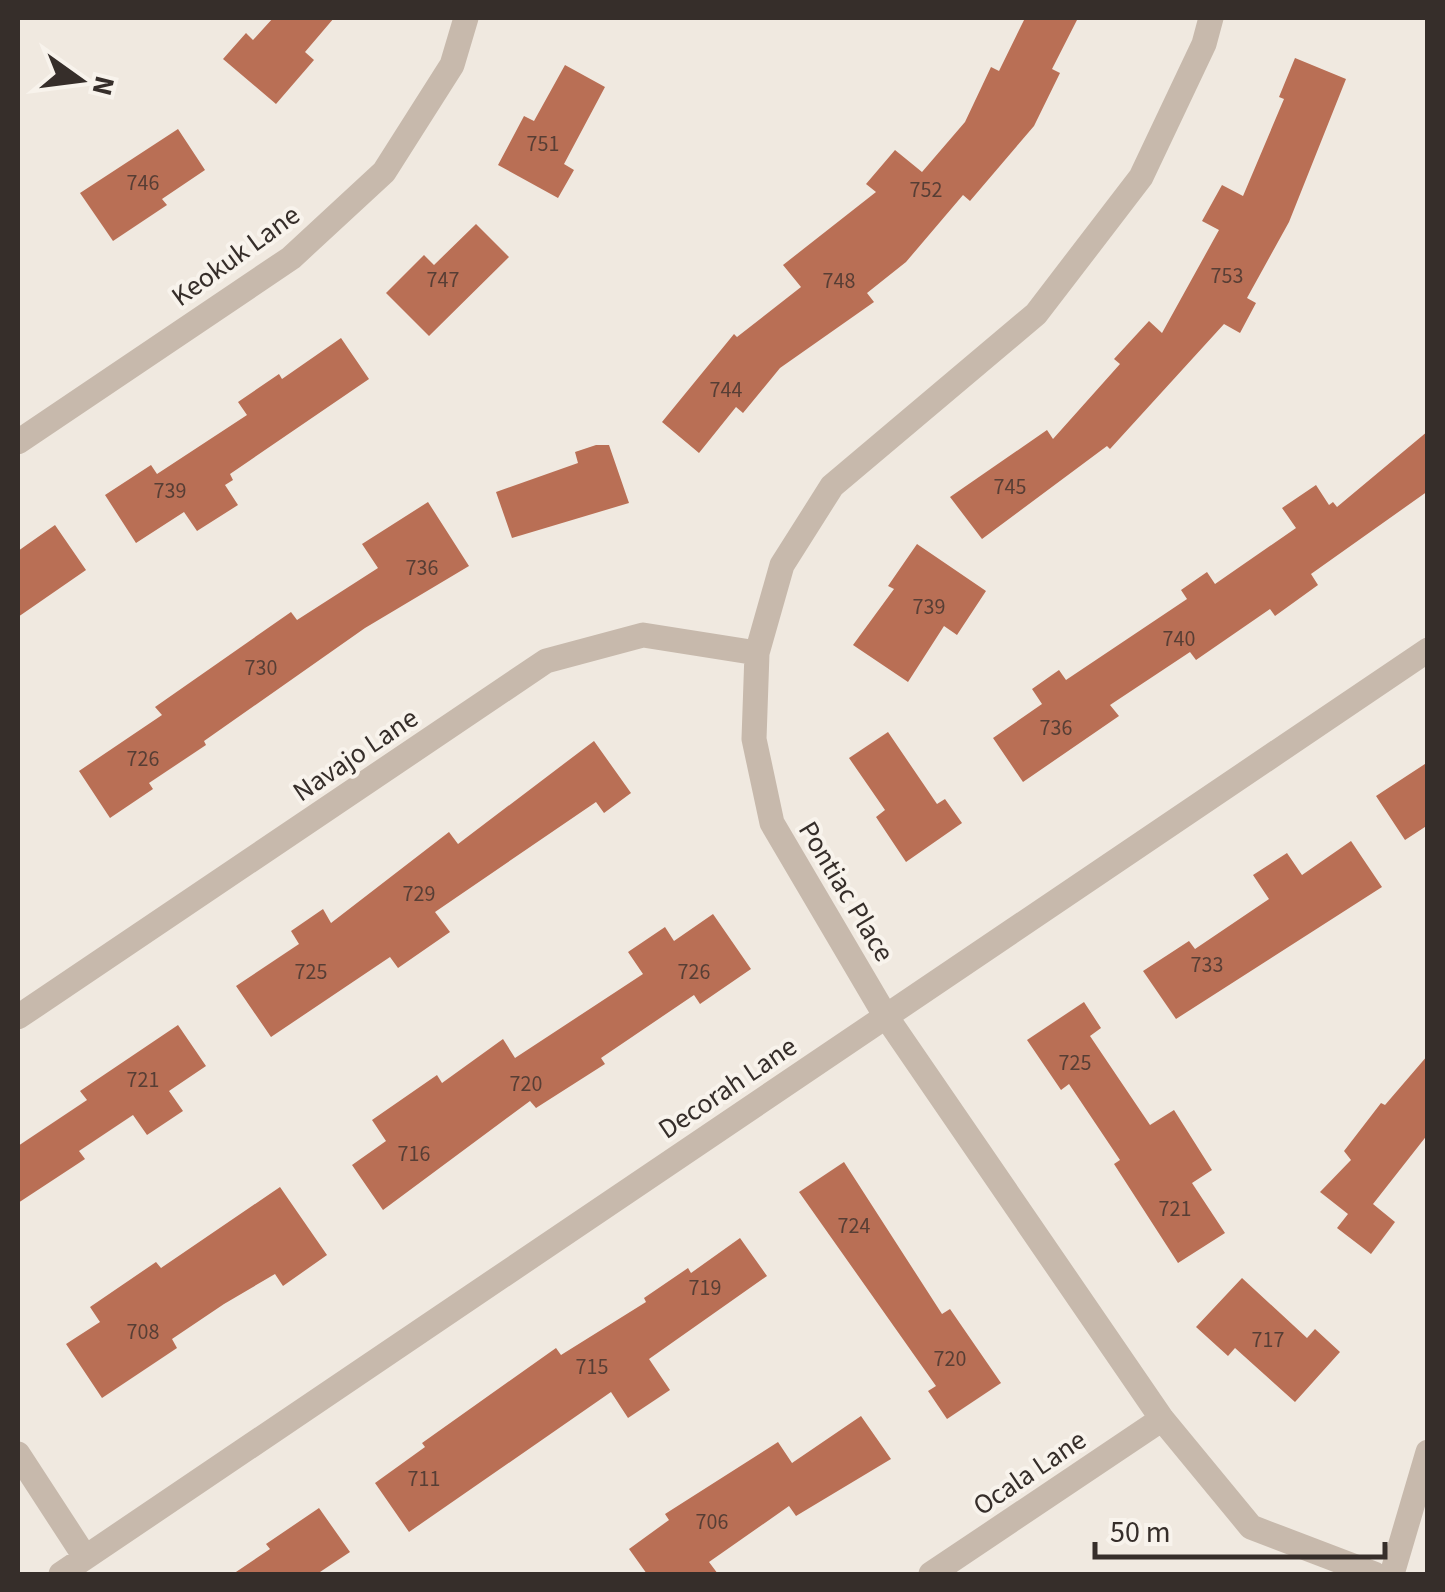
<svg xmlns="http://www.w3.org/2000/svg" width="1445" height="1592" viewBox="0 0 1445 1592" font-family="'Source Sans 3',sans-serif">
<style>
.building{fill:#b96f55}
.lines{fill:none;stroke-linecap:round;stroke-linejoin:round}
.minor{stroke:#c7b9ac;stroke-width:25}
.labels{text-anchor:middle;stroke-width:8;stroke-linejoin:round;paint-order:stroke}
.number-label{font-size:22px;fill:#573e35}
.street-label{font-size:28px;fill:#362e2a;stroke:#f8f3ec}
</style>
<rect width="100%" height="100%" fill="#f0e9e0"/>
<!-- building -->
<path class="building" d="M 273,18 L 334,18 L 305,52 L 314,60 L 276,104 L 223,59 L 246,33 L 253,40 Z
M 1025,18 L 1078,18 L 1052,69 L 1060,73 L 1034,126 L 970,201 L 963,195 L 906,262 L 867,293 L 874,302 L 780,368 L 743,413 L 736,407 L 699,453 L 662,422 L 734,334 L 737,337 L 801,287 L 783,265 L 876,192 L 866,184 L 895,150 L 922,172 L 965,122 L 991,67 L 999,71 Z
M 1295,58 L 1346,79 L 1289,222 L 1247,298 L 1256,303 L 1240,333 L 1224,324 L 1110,449 L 1107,446 L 982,539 L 950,497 L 1047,430 L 1053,439 L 1120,364 L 1114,359 L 1149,321 L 1162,333 L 1219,230 L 1202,221 L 1222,185 L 1243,196 L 1284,99 L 1279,97 Z
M 565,65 L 605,87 L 564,164 L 574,170 L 558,198 L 498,165 L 524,116 L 534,121 Z
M 178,129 L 205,170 L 162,199 L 167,205 L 113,241 L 80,193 Z
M 476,224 L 509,257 L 429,336 L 386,293 L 424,255 L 434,265 Z
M 341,338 L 369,379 L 230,474 L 233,480 L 225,485 L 238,505 L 197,531 L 184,512 L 136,543 L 105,495 L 151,465 L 157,474 L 247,415 L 238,402 L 279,374 L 282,379 Z
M 1428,431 L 1428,491 L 1311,574 L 1318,585 L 1275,616 L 1270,609 L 1196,660 L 1190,652 L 1110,705 L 1119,716 L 1023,782 L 993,738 L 1042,704 L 1032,689 L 1059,670 L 1066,680 L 1187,599 L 1181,590 L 1207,572 L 1215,584 L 1296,528 L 1282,508 L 1316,485 L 1329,505 L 1333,502 L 1337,507 Z
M 596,445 L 609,445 L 629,503 L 512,538 L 496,492 L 578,463 L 575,452 Z
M 428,502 L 469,566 L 365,628 L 204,741 L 206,745 L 149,783 L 153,789 L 110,818 L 79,771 L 162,715 L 155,707 L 291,612 L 297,620 L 378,568 L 362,544 Z
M 55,525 L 86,570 L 18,617 L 18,551 Z
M 917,544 L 986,591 L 957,635 L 944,626 L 908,682 L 853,645 L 894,589 L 888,586 Z
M 888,732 L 937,804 L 945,799 L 962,823 L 906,862 L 876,817 L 885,810 L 849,758 Z
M 594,741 L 631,793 L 604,813 L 596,802 L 435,912 L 450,932 L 398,968 L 390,957 L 271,1037 L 236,986 L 299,944 L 291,931 L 323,909 L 331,923 L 449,832 L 458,844 Z
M 1428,762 L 1428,825 L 1405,840 L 1376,796 Z
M 1351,841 L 1382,887 L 1176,1019 L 1143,971 L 1189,941 L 1195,949 L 1269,899 L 1253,875 L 1287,853 L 1302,875 Z
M 713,914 L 751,969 L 700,1004 L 694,995 L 601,1058 L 605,1064 L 536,1108 L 530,1101 L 383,1210 L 352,1165 L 386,1141 L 372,1120 L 437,1075 L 442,1083 L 503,1039 L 515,1058 L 643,974 L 628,952 L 665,927 L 674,941 Z
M 1084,1002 L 1101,1028 L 1090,1036 L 1150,1125 L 1174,1110 L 1212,1170 L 1192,1183 L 1225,1233 L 1178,1263 L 1114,1164 L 1120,1160 L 1069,1084 L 1061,1090 L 1027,1040 Z
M 178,1025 L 206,1066 L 169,1091 L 183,1111 L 147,1135 L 133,1115 L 79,1151 L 85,1159 L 18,1203 L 18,1146 L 87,1100 L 80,1091 Z
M 1428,1055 L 1428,1134 L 1373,1204 L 1395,1222 L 1371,1254 L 1337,1228 L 1348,1214 L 1320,1192 L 1351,1160 L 1344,1151 L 1381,1103 L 1385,1105 Z
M 844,1162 L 942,1314 L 950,1309 L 1001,1383 L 947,1419 L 928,1391 L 936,1386 L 799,1192 Z
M 280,1187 L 327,1255 L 283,1286 L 275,1274 L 224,1304 L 172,1339 L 177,1348 L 102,1398 L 66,1344 L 100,1322 L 90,1307 L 156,1262 L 161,1268 Z
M 740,1238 L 767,1276 L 649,1359 L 670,1390 L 628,1418 L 611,1392 L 409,1532 L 375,1483 L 425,1447 L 422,1443 L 556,1348 L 561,1355 L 646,1302 L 644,1298 L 688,1268 L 691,1273 Z
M 1242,1278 L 1307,1338 L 1315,1329 L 1340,1352 L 1295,1402 L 1235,1348 L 1228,1356 L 1196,1327 Z
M 861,1416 L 891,1459 L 796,1516 L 789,1506 L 709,1562 L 718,1574 L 647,1574 L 629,1549 L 669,1520 L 665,1514 L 778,1442 L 792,1463 Z
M 319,1508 L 350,1552 L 317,1574 L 233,1574 L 270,1549 L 266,1544 Z"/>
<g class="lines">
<!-- minor -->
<path class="minor" d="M 1211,18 L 1204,44 L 1141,177 L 1036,314 L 832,486 L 782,565 L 757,653 L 754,739 L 772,823 L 885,1015 L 1162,1419 L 1251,1527 L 1374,1574
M 18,442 L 291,258 L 384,172 L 452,65 L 466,18
M 18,1017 L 546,661 L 643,635 L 757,653
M 18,1454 L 85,1557
M 61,1574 L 1428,650
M 931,1574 L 1162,1419
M 1392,1574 L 1428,1452"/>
</g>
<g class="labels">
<!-- number labels -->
<g class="number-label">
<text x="543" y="151">751</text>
<text x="143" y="190">746</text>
<text x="926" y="197">752</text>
<text x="1227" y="283">753</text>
<text x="443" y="287">747</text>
<text x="839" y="288">748</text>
<text x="726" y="397">744</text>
<text x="1010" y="494">745</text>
<text x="170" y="498">739</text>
<text x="422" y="575">736</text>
<text x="929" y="614">739</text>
<text x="1179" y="646">740</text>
<text x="261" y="675">730</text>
<text x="1056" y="735">736</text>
<text x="143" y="766">726</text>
<text x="419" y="901">729</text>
<text x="1207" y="972">733</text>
<text x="311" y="979">725</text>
<text x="694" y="979">726</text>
<text x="1075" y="1070">725</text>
<text x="143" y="1087">721</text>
<text x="526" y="1091">720</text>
<text x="414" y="1161">716</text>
<text x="1175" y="1216">721</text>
<text x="854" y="1233">724</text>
<text x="705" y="1295">719</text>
<text x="143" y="1339">708</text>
<text x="1268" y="1347">717</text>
<text x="950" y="1366">720</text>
<text x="592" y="1374">715</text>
<text x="424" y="1486">711</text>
<text x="712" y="1529">706</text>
</g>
<!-- street labels -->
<g class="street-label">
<text transform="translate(235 255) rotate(-36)" y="10">Keokuk Lane</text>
<text transform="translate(355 754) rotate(-34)" y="10">Navajo Lane</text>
<text transform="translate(847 891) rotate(59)" y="10">Pontiac Place</text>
<text transform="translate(727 1087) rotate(-34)" y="10">Decorah Lane</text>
<text transform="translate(1029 1472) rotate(-34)" y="10">Ocala Lane</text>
</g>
</g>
<!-- border -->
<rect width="1445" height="1592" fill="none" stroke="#362e2a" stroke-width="40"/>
<!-- north arrow -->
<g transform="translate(80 80) rotate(104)" stroke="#f8f3ec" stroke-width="8" paint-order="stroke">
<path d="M0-8L18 38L0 25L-18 38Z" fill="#362e2a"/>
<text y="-15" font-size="28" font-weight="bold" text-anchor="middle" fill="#362e2a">N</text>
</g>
<!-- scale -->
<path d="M1095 1542v15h290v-15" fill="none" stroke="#362e2a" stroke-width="5"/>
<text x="1110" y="1542" font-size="30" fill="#362e2a" stroke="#f8f3ec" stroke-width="8" paint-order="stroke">50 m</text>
</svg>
